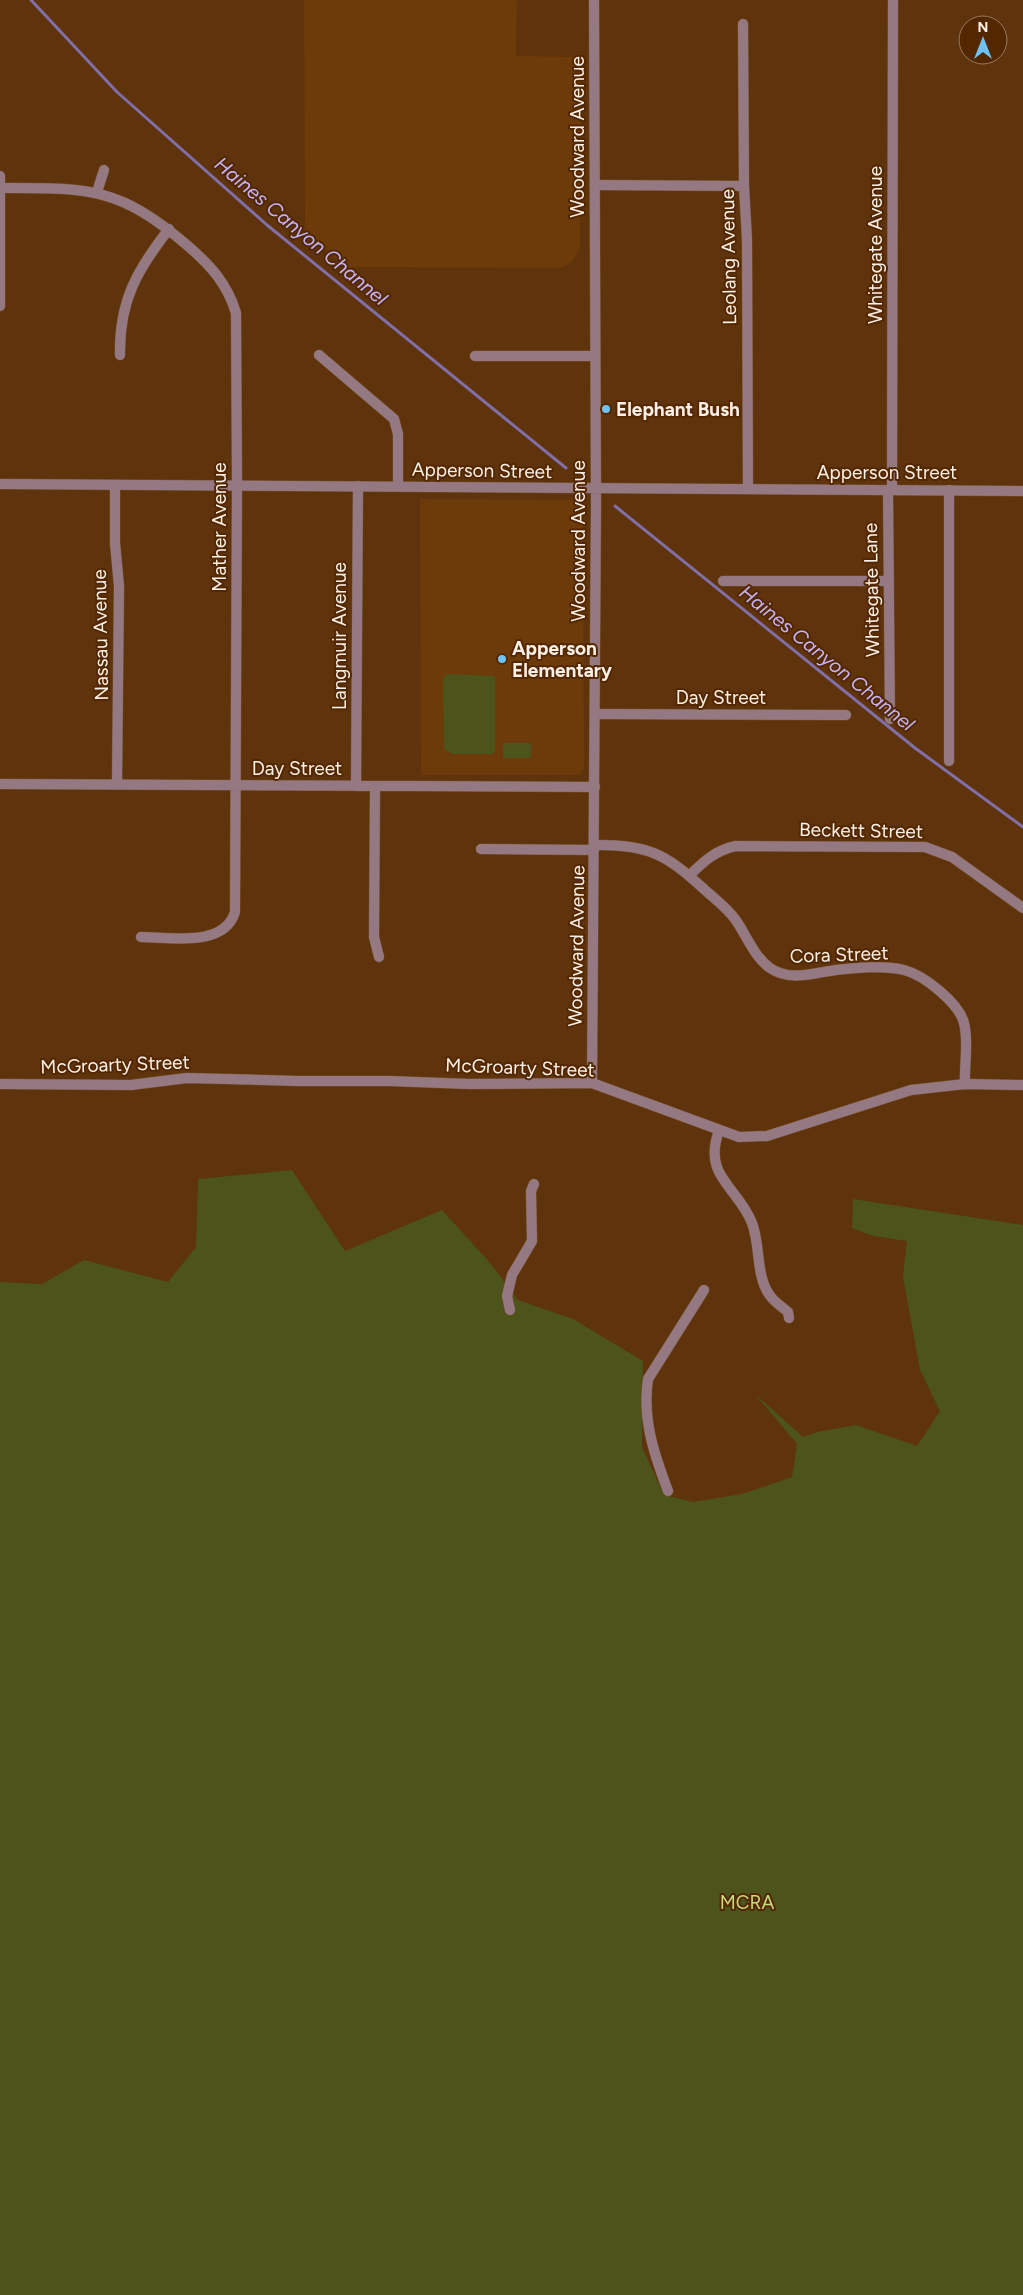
<svg xmlns="http://www.w3.org/2000/svg" width="1023" height="2295" viewBox="0 0 1023 2295" font-family="Figtree,sans-serif">
<style>
.built{fill:#6d3a0a}
.green{fill:#4c541b}
.lines{fill:none;stroke-linecap:round;stroke-linejoin:round}
.stream{stroke:#806fa8;stroke-width:3}
.minor-casing{stroke:#78512e;stroke-width:11}
.tertiary-casing{stroke:#78512e;stroke-width:11}
.minor{stroke:#947982;stroke-width:10}
.tertiary{stroke:#947982;stroke-width:10}
.poi-dot{fill:#6fc2f4;stroke:#532800;stroke-width:2}
.labels{text-anchor:middle;stroke-width:4;stroke-linejoin:round;paint-order:stroke}
.street-label{font-size:19px;fill:#fbefe7;stroke:#532800}
.poi-label{font-size:19px;font-weight:bold;fill:#fbefe7;stroke:#532800;text-anchor:start}
.park-label{font-size:19px;fill:#cada7e;stroke:#532800}
.water-label{font-size:20px;font-style:italic;fill:#c6b3f5;stroke:#532800}
</style>
<rect width="100%" height="100%" fill="#5f330b"/>
<!-- built -->
<path class="built" d="M 304,0 L 517,0 L 516,56 L 581,57 L 580,249 L 572,262 L 562,268 L 345,267 L 305,230 Z
M 420,499 L 577,500 L 583,503 L 584,767 L 580,775 L 421,775 Z"/>
<!-- green -->
<path class="green" d="M 447,674 L 495,676 L 495,751 L 492,754 L 452,754 L 444,749 L 443,678 Z
M 503,743 L 531,743 L 531,758 L 503,758 Z
M 292,1170 L 345,1251 L 442,1210 L 491,1264 L 518,1300 L 573,1319 L 643,1361 L 642,1447 L 664,1495 L 693,1502 L 742,1494 L 792,1477 L 797,1444 L 755,1394 L 803,1437 L 817,1432 L 856,1425 L 917,1446 L 940,1411 L 920,1370 L 903,1277 L 907,1241 L 873,1236 L 852,1228 L 853,1199 L 1023,1225 L 1023,2295 L 0,2295 L 0,1282 L 42,1284 L 84,1260 L 168,1282 L 196,1247 L 198,1179 Z"/>
<g class="lines">
<!-- stream -->
<path class="stream" d="M 31,0 L 117,92 L 267,225 L 566,468
M 615,506 L 915,748 L 1023,827"/>
<defs>
<path id="minor" d="M 743,24 L 744,186 L 747,240 L 748,489
M 595,185 L 744,186
M 0,188 C 87,188 119,186 188,246 C 210,265 227,283 236,313 L 237,485 L 235,912 C 224,948 170,937 141,937
M 97,192 L 104,170
M 120,355 C 119,301 137,270 169,229
M 319,355 L 394,419 L 398,434 L 398,486
M 475,356 L 595,356
M 115,485 L 115,543 L 119,586 L 117,784
M 888,490 L 890,719
M 892,490 L 893,0
M 723,581 L 889,581
M 595,714 L 846,715
M 949,761 L 949,490
M 0,784 L 595,787
M 356,786 L 358,486
M 375,786 L 374,937 L 379,957
M 594,845 C 648,844 666,854 705,890 C 715,899 727,908 735,919 C 746,934 754,957 770,968 C 791,982 813,973 836,970 C 856,968 884,965 904,970 C 924,975 959,1003 964,1023 C 969,1042 964,1065 965,1084
M 481,849 L 594,850
M 690,875 C 704,861 716,850 736,846 L 925,847 L 952,857 L 1023,908
M 719,1131 C 702,1176 738,1187 752,1223 C 761,1246 755,1277 771,1297 C 776,1303 782,1307 788,1312 L 789,1318
M 510,1310 L 507,1296 L 512,1275 L 532,1241 L 531,1191 L 534,1184
M 668,1491 C 654,1454 642,1419 648,1379 L 704,1290"/>
<path id="tertiary" d="M 0,176 L 0,306
M 0,484 L 1023,491
M 592,1083 L 596,503 L 594,0
M 0,1084 L 131,1085 L 187,1078 L 298,1081 L 389,1081 L 469,1084 L 592,1083 L 739,1137 L 767,1136 L 911,1090 L 965,1084 L 1023,1085"/>
</defs>
<!-- minor casing -->
<use href="#minor" class="minor-casing"/>
<!-- tertiary casing -->
<use href="#tertiary" class="tertiary-casing"/>
<!-- minor -->
<use href="#minor" class="minor"/>
<!-- tertiary -->
<use href="#tertiary" class="tertiary"/>
</g>
<!-- markers -->
<g class="poi-dot">
<circle cx="606" cy="409" r="5"/>
<circle cx="502" cy="659" r="5"/>
</g>
<g class="labels">
<!-- street labels -->
<g class="street-label">
<text transform="translate(577 137) rotate(-90)" y="7">Woodward Avenue</text>
<text transform="translate(875 245) rotate(-90)" y="7">Whitegate Avenue</text>
<text transform="translate(728 257) rotate(-91)" y="7">Leolang Avenue</text>
<text transform="translate(482 470) rotate(1)" y="7">Apperson Street</text>
<text x="887" y="479">Apperson Street</text>
<text transform="translate(219 527) rotate(-90)" y="7">Mather Avenue</text>
<text transform="translate(578 541) rotate(-90)" y="7">Woodward Avenue</text>
<text transform="translate(871 590) rotate(-91)" y="7">Whitegate Lane</text>
<text transform="translate(100 635) rotate(-91)" y="7">Nassau Avenue</text>
<text transform="translate(339 636) rotate(-90)" y="7">Langmuir Avenue</text>
<text x="721" y="704">Day Street</text>
<text x="297" y="775">Day Street</text>
<text transform="translate(861 830) rotate(1)" y="7">Beckett Street</text>
<text transform="translate(576 946) rotate(-89)" y="7">Woodward Avenue</text>
<text transform="translate(839 954) rotate(-2)" y="7">Cora Street</text>
<text transform="translate(115 1064) rotate(-2)" y="7">McGroarty Street</text>
<text transform="translate(520 1067) rotate(2)" y="7">McGroarty Street</text>
</g>
<!-- poi labels -->
<g class="poi-label">
<text x="616" y="416">Elephant Bush</text>
<text x="512" y="655">Apperson<tspan x="512" dy="22">Elementary</tspan></text>
</g>
<!-- park labels -->
<g class="park-label">
<text x="747" y="1909">MCRA</text>
</g>
<!-- water labels -->
<g class="water-label">
<text transform="translate(301 231) rotate(40)" y="7">Haines Canyon Channel</text>
<text transform="translate(827 658) rotate(39)" y="7">Haines Canyon Channel</text>
</g>
</g>
<!-- north arrow -->
<g transform="translate(983 40)"><circle r="24" fill="#532800" stroke="#96785c"/>
<path d="M0-4L9 19L0 12L-9 19Z" fill="#6fc2f4"/>
<text y="-8" font-size="14" font-weight="bold" text-anchor="middle" fill="#fbefe7">N</text>
</g>
</svg>
